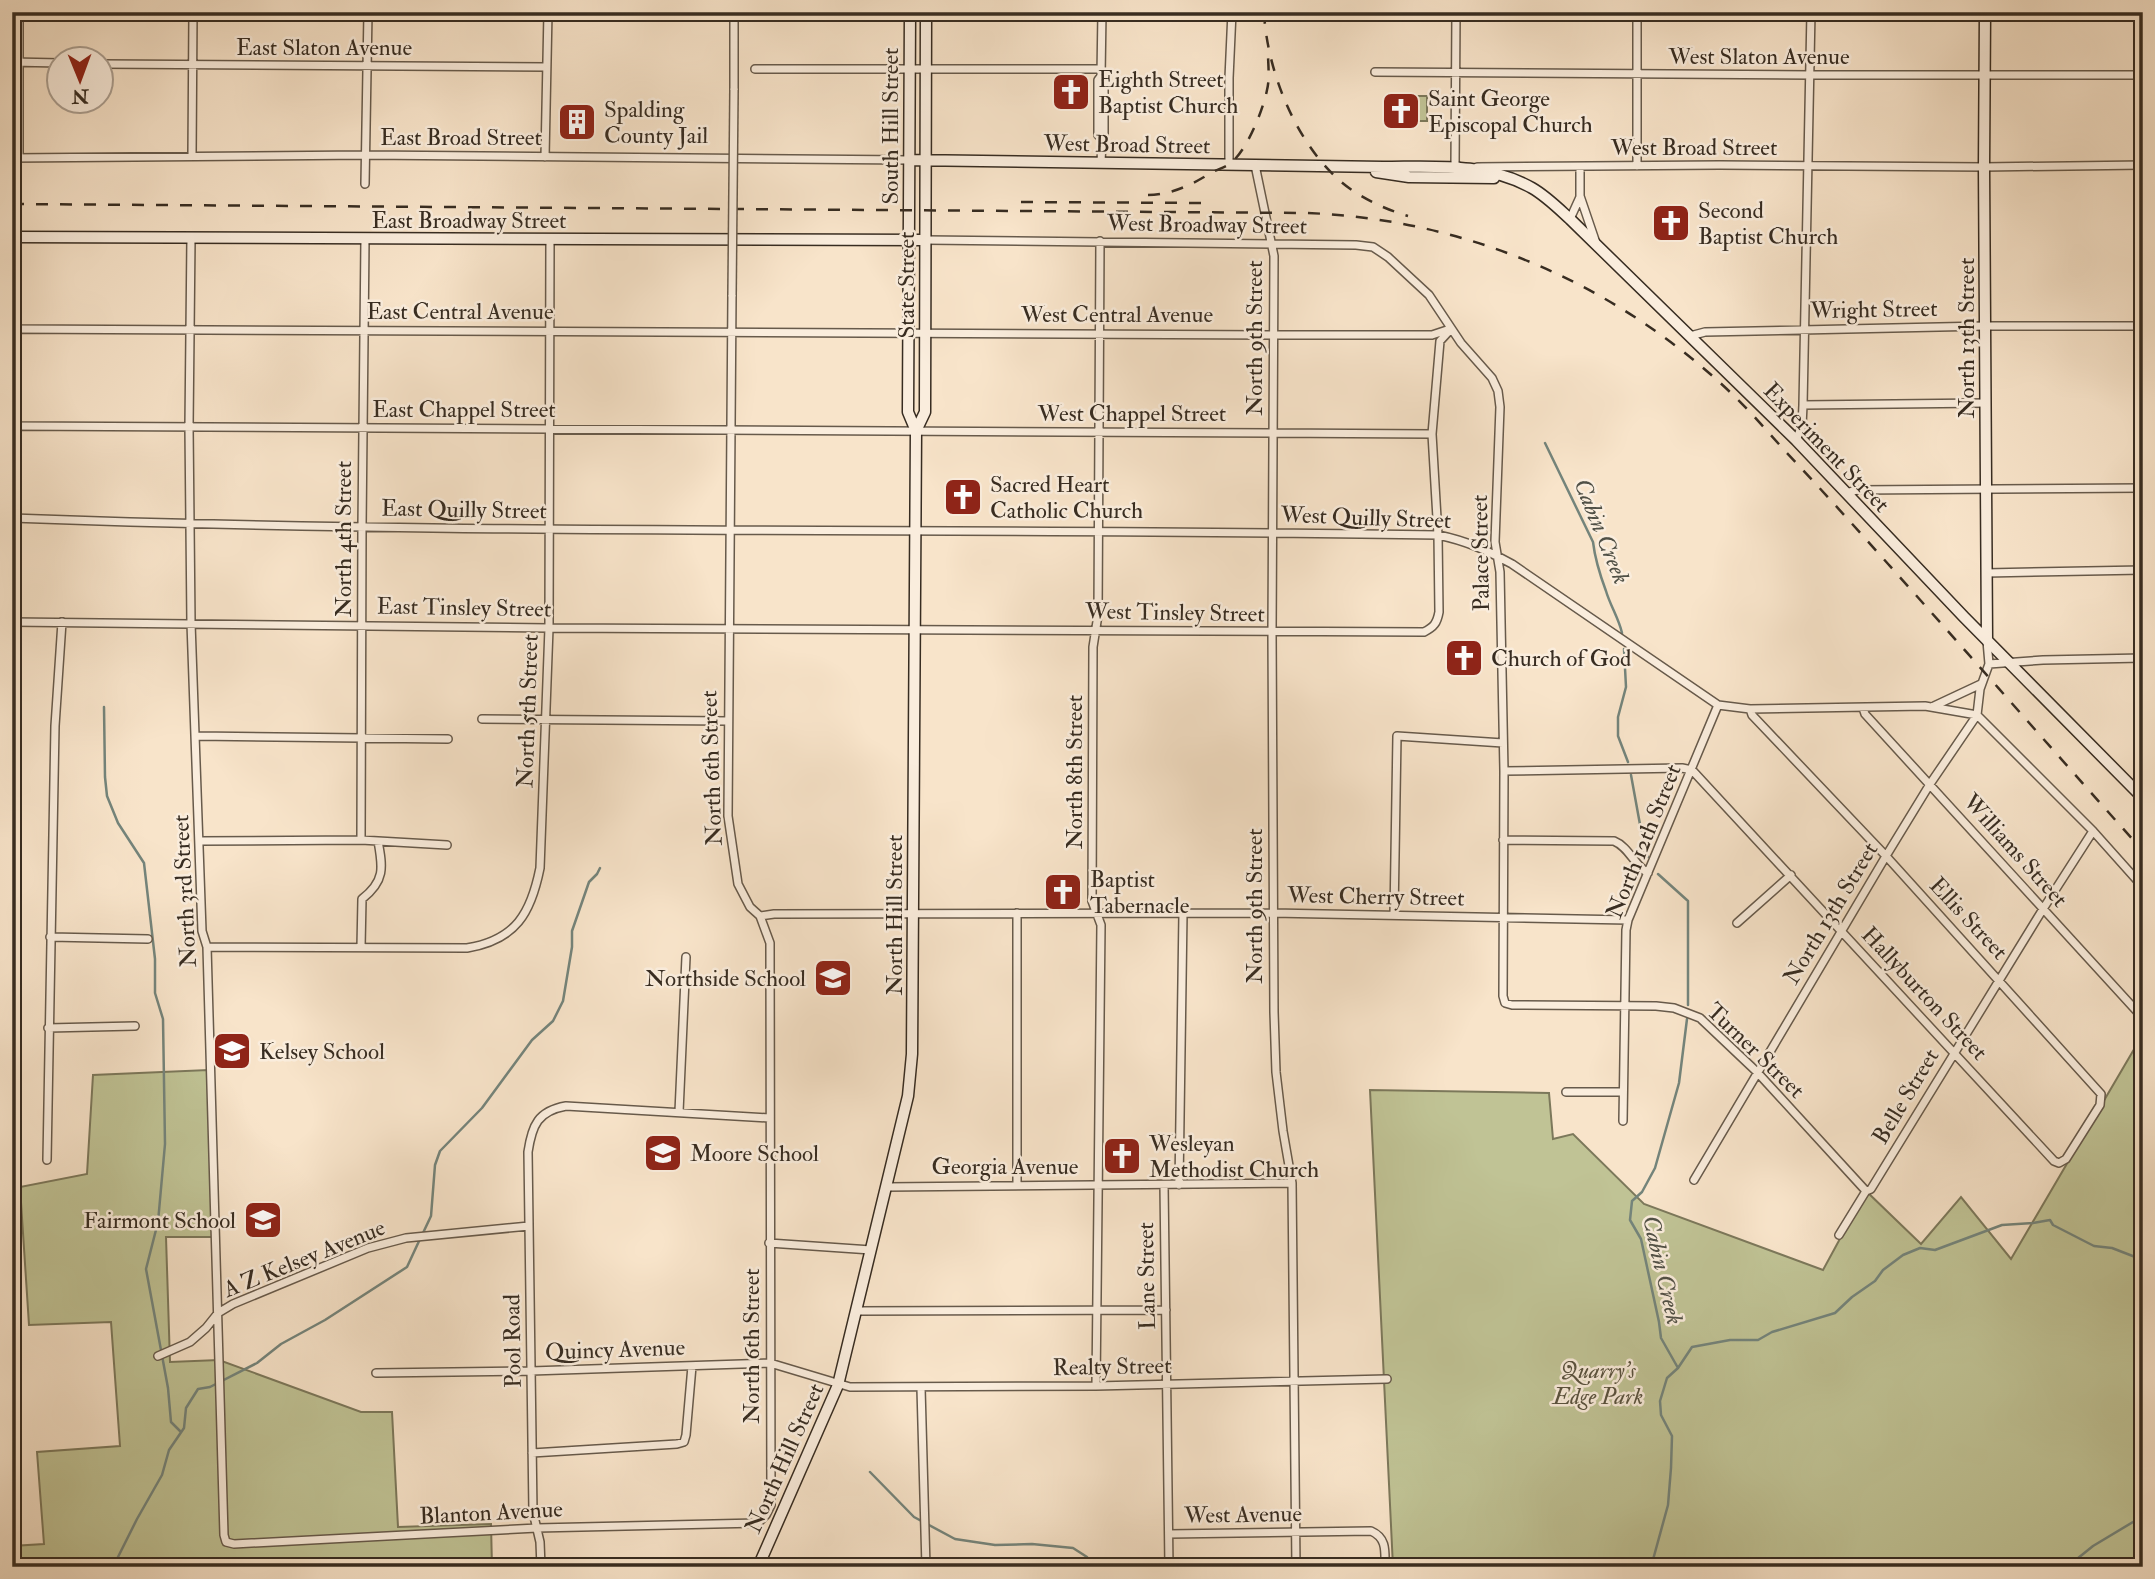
<svg xmlns="http://www.w3.org/2000/svg" width="2155" height="1579" viewBox="0 0 2155 1579" font-family="'IM FELL Double Pica',serif">
<style>
.green{fill:#c0c395;stroke:#7c785b;stroke-width:2}
.lines{fill:none;stroke-linecap:round;stroke-linejoin:round}
.stream{stroke:#74847b;stroke-width:2.5}
.street-casing{stroke:#675a4b;stroke-width:10}
.secondary-casing{stroke:#372c21;stroke-width:13}
.street{stroke:#faeddd;stroke-width:7}
.secondary{stroke:#faeddd;stroke-width:10}
.rail{stroke:#372c21;stroke-width:2.5;stroke-dasharray:12 12;stroke-linecap:butt}
.street-bridge-casing{stroke:#675a4b;stroke-width:10;stroke-linecap:butt}
.street-bridge{stroke:#faeddd;stroke-width:7}
.labels{text-anchor:middle;stroke-width:5;stroke-linejoin:round;paint-order:stroke}
.street-label{font-size:23px;fill:#372c21;stroke:#faeddd}
.poi-label{font-size:23px;fill:#372c21;stroke:#faeddd;text-anchor:start}
.park-label{font-size:23px;font-style:italic;fill:#59523e;stroke:#faeddd}
.water-label{font-size:24px;font-style:italic;fill:#505046;stroke:#faeddd}
</style>
<rect width="100%" height="100%" fill="#f8e4ca"/>
<filter id="stains"><feTurbulence type="fractalNoise" baseFrequency=".00286" numOctaves="4"/><feColorMatrix values="0 0 0 0 .2 0 0 0 0 .09 0 0 0 0 .02 0 0 0 .5 -.17"/></filter>
<radialGradient id="worn" r=".72"><stop offset=".6" stop-color="#630" stop-opacity="0"/><stop offset="1" stop-color="#630" stop-opacity=".3"/></radialGradient>
<!-- green -->
<path class="green" d="M 1418,96 L 1427,96 L 1427,121 L 1411,121 L 1411,101 L 1418,101 Z
M 2143,1034 L 2143,1567 L 1393,1567 L 1370,1090 L 1549,1093 L 1553,1139 L 1573,1134 L 1644,1204 L 1823,1270 L 1866,1191 L 1921,1244 L 1961,1197 L 2011,1259 Z
M 208,1070 L 214,1237 L 166,1237 L 170,1362 L 219,1360 L 361,1412 L 392,1412 L 398,1527 L 491,1524 L 492,1567 L 12,1567 L 12,1546 L 44,1544 L 37,1452 L 120,1446 L 111,1322 L 29,1325 L 20,1187 L 87,1174 L 93,1075 Z"/>
<g class="lines">
<!-- stream -->
<path class="stream" d="M 1545,443 L 1593,542 C 1595,559 1600,575 1606,591 C 1610,605 1619,619 1622,633
M 1624,649 L 1626,687 L 1618,717 L 1618,736 L 1628,762
M 104,707 L 105,777 L 107,796 L 118,823 L 144,863 L 155,959 L 155,993 L 163,1019 L 165,1144 L 158,1222 L 146,1269 L 168,1388 L 171,1422 L 181,1432
M 1631,775 L 1645,852 L 1648,857
M 1658,874 L 1688,901 L 1688,1005
M 423,1233 L 431,1216 L 435,1165 L 440,1151 L 482,1108 L 532,1040 L 553,1021 L 563,1001 L 572,947 L 572,931 L 589,882 L 597,874 L 600,868
M 1678,1368 L 1661,1338 L 1659,1322 L 1641,1239 L 1630,1220 L 1632,1201 L 1642,1192 L 1655,1168 L 1679,1083 L 1687,1019
M 870,1472 L 914,1517 L 955,1539 L 995,1545 L 1032,1544 L 1073,1548 L 1087,1557 L 1090,1563
M 113,1567 L 137,1519 L 162,1475 L 169,1450 L 184,1428 L 186,1408 L 198,1389 L 210,1387 L 257,1363 L 281,1344 L 325,1320 L 407,1267 L 420,1239
M 1651,1567 L 1668,1505 L 1671,1468 L 1672,1436 L 1661,1415 L 1660,1401 L 1667,1378 L 1678,1368 L 1692,1347 L 1730,1340 L 1758,1340 L 1772,1332 L 1835,1313 L 1852,1297 L 1875,1281 L 1883,1270 L 1903,1255 L 1920,1248 L 1935,1250 L 2002,1225 L 2033,1223 L 2050,1220 L 2053,1225 L 2094,1246 L 2112,1248 L 2143,1260
M 2067,1567 L 2093,1546 L 2143,1516"/>
<defs>
<path id="street" d="M 734,12 L 734,90
M 1456,12 L 1455,166 L 1458,166
M 12,62 L 60,63
M 102,64 L 546,67
M 755,69 L 1101,69
M 1375,72 L 1811,75 L 2143,75
M 1101,76 L 1098,80 L 1098,135 L 1102,139
M 192,156 L 193,12
M 545,157 L 548,12
M 12,158 L 366,155 L 909,160
M 19,158 L 19,12
M 1101,163 L 1102,139 L 1104,135 L 1104,80 L 1101,76 L 1102,12
M 1229,165 L 1229,78 L 1232,12
M 1255,165 L 1274,256 L 1272,633 L 1274,1012 L 1276,1072 L 1283,1131 L 1292,1183 L 1296,1567
M 1637,166 L 1637,12
M 1477,167 L 1720,165 L 1984,167 L 2143,165
M 1580,167 L 1580,196 L 1596,243
M 365,184 L 368,12
M 1570,219 L 1580,197
M 191,238 L 189,427 L 191,623 L 202,931 L 207,947 L 224,1535 L 226,1542 L 234,1544 L 537,1528 L 758,1523 L 766,1515 L 771,1505 L 770,943 L 760,916 L 750,907 L 738,884 L 728,816 L 732,295
M 926,240 L 1356,245 L 1373,247 L 1388,257 L 1429,295 L 1461,343 L 1492,378 L 1498,391 L 1500,407 L 1495,542 L 1500,572 L 1504,771 L 1503,996 L 1505,1003 L 1512,1005 L 1656,1006 L 1674,1008 L 1700,1018 L 1757,1072 L 1866,1191
M 12,329 L 1273,335 L 1432,335 L 1450,329
M 1690,336 L 1705,332 L 1985,326 L 2143,326
M 1803,405 L 1986,403
M 12,426 L 1432,434
M 1796,440 L 1802,426 L 1803,405 L 1811,12
M 12,467 L 17,426 L 16,237
M 1846,493 L 1857,490 L 2143,488
M 12,518 C 487,536 963,527 1438,535 C 1467,541 1486,550 1512,564 L 1718,705 L 1750,709 L 1925,706 L 1977,715 L 2093,831 L 2143,887
M 1986,573 L 2143,570
M 12,622 L 549,628 L 1424,632 C 1434,627 1437,623 1439,612 L 1438,535 L 1432,434 L 1440,341 L 1451,329
M 1989,664 L 2043,660 L 2143,658
M 1934,706 L 1981,684
M 1863,708 L 1865,714 L 2143,1018
M 482,719 L 728,721
M 196,736 L 448,739
M 1504,771 L 1682,768 L 1692,770 L 2054,1161 L 2059,1163 L 2066,1159 L 2100,1105 L 2101,1094 L 1886,856 L 1752,715 L 1750,709
M 361,840 L 362,527 L 365,239
M 1503,840 L 1614,841 C 1629,847 1634,865 1648,873
M 199,841 L 361,840 L 447,845
M 1394,915 L 1397,736 L 1503,743
M 760,916 L 774,914 L 1273,913 L 1628,920
M 1737,923 L 1791,875
M 50,937 L 148,939
M 207,947 L 467,948 C 516,940 531,913 540,868 L 549,628 L 550,239
M 361,947 L 362,899 C 385,881 383,868 378,841
M 48,1028 L 135,1026
M 1566,1092 L 1623,1092
M 679,1112 L 686,957
M 1623,1121 L 1626,930 L 1628,920 L 1718,705
M 47,1160 L 55,726 L 62,622
M 1694,1180 L 1886,856 L 1930,784 L 1977,715 L 1980,689 L 1989,664 L 1987,641
M 1017,1185 L 1017,913
M 1164,1185 L 1169,1567
M 1179,1185 L 1183,913
M 887,1187 L 1292,1183
M 1839,1235 L 1866,1191 L 1871,1189 L 2043,909 L 2093,831
M 769,1243 L 871,1250
M 857,1311 L 1166,1310
M 158,1356 L 190,1342 L 206,1328 L 218,1313 L 233,1304 L 368,1248 L 406,1238 L 529,1226
M 376,1373 L 531,1371 L 770,1363 L 850,1387 L 1096,1386 L 1387,1379
M 1096,1386 L 1101,925 L 1092,901 L 1093,647 L 1098,615 L 1100,241
M 921,1388 L 926,1567
M 12,1437 L 15,1464 L 12,1475
M 532,1453 L 677,1444 L 684,1442 L 686,1435 L 692,1366
M 1169,1534 L 1371,1531 C 1387,1538 1385,1551 1385,1567
M 926,1565 L 1169,1564
M 541,1567 L 540,1542 L 533,1512 L 528,1152 C 532,1125 538,1111 566,1106 L 769,1118"/>
<path id="secondary" d="M 1985,12 L 1984,167 L 1987,640
M 909,160 L 1383,167 C 1434,167 1486,162 1532,188 C 1546,196 1558,208 1570,219 L 1796,440 L 1964,617 L 2143,798
M 1376,172 L 1409,177 L 1494,178
M 12,237 L 926,240
M 916,431 L 925,412 L 926,12
M 758,1567 L 838,1385 L 908,1096 L 912,1054 L 916,431 L 908,412 L 910,12"/>
</defs>
<!-- street casing -->
<use href="#street" class="street-casing"/>
<!-- secondary casing -->
<use href="#secondary" class="secondary-casing"/>
<!-- street -->
<use href="#street" class="street"/>
<!-- secondary -->
<use href="#secondary" class="secondary"/>
<!-- rail -->
<path class="rail" d="M 1264,12 C 1267,76 1302,160 1358,194 C 1374,204 1391,211 1408,216
M 1148,195 C 1168,195 1187,187 1204,177 C 1211,172 1220,169 1228,165 C 1246,154 1263,110 1267,90 C 1270,78 1268,65 1268,53
M 1021,202 L 1210,203
M 12,204 L 1307,213 C 1465,219 1615,283 1730,392 C 1750,411 1768,432 1786,452 C 1821,489 1855,527 1889,565 C 1974,660 2058,756 2143,851"/>
<defs>
<path id="street-bridge" d="M 732,295 L 734,90"/>
</defs>
<!-- street-bridge casing -->
<use href="#street-bridge" class="street-bridge-casing"/>
<!-- street-bridge -->
<use href="#street-bridge" class="street-bridge"/>
</g>
<!-- icons -->
<defs>
<symbol id="church-square" viewBox="-11 -11 22 22"><rect x="-9" y="-9" width="18" height="18" rx="4" fill="#8f2418" stroke="#faeddd"/><path d="M-1.2-6h2.4v3.5h3.3v2.4h-3.3V6h-2.4V-.1h-3.3v-2.4h3.3Z" fill="#fff"/></symbol>
<symbol id="building-square" viewBox="-11 -11 22 22"><rect x="-9" y="-9" width="18" height="18" rx="4" fill="#8f2418" stroke="#faeddd"/><path d="M-4-6H4V6H1V3H-1V6H-4ZM-2.5-4.3h1.7v1.8h-1.7ZM.8-4.3h1.7v1.8H.8ZM-2.5-1h1.7V.8h-1.7ZM.8-1h1.7V.8H.8Z" fill="#fff"/></symbol>
<symbol id="school-square" viewBox="-11 -11 22 22"><rect x="-9" y="-9" width="18" height="18" rx="4" fill="#8f2418" stroke="#faeddd"/><path d="M0-5L7-2L0 1L-7-2ZM-4 1L0 2.5L4 1V4Q0 6-4 4Z" fill="#fff"/></symbol>
</defs>
<g fill-rule="evenodd">
<use href="#church-square" x="1049" y="70" width="44" height="44"/>
<use href="#church-square" x="1379" y="89" width="44" height="44"/>
<use href="#building-square" x="555" y="100" width="44" height="44"/>
<use href="#church-square" x="1649" y="201" width="44" height="44"/>
<use href="#church-square" x="941" y="475" width="44" height="44"/>
<use href="#church-square" x="1442" y="636" width="44" height="44"/>
<use href="#church-square" x="1041" y="870" width="44" height="44"/>
<use href="#school-square" x="811" y="956" width="44" height="44"/>
<use href="#school-square" x="210" y="1029" width="44" height="44"/>
<use href="#school-square" x="641" y="1131" width="44" height="44"/>
<use href="#church-square" x="1100" y="1134" width="44" height="44"/>
<use href="#school-square" x="241" y="1198" width="44" height="44"/>
</g>
<g class="labels">
<!-- street labels -->
<g class="street-label">
<text x="324" y="55">East Slaton Avenue</text>
<text x="1759" y="64">West Slaton Avenue</text>
<text transform="translate(890 126) rotate(-90)" y="8">South Hill Street</text>
<text x="461" y="145">East Broad Street</text>
<text transform="translate(1127 144) rotate(1)" y="8">West Broad Street</text>
<text x="1694" y="155">West Broad Street</text>
<text x="469" y="228">East Broadway Street</text>
<text transform="translate(1207 224) rotate(1)" y="8">West Broadway Street</text>
<text transform="translate(906 285) rotate(-90)" y="8">State Street</text>
<text transform="translate(1874 309) rotate(-1)" y="8">Wright Street</text>
<text x="460" y="319">East Central Avenue</text>
<text x="1117" y="322">West Central Avenue</text>
<text transform="translate(1254 338) rotate(-90)" y="8">North 9th Street</text>
<text transform="translate(1966 338) rotate(-90)" y="8">North 13th Street</text>
<text x="464" y="417">East Chappel Street</text>
<text x="1132" y="421">West Chappel Street</text>
<text transform="translate(1827 447) rotate(46)" y="8">Experiment Street</text>
<text transform="translate(464 509) rotate(1)" y="8">East Quilly Street</text>
<text transform="translate(1366 517) rotate(2)" y="8">West Quilly Street</text>
<text transform="translate(343 539) rotate(-90)" y="8">North 4th Street</text>
<text transform="translate(1480 553) rotate(-91)" y="8">Palace Street</text>
<text transform="translate(464 607) rotate(1)" y="8">East Tinsley Street</text>
<text transform="translate(1175 612) rotate(1)" y="8">West Tinsley Street</text>
<text transform="translate(527 711) rotate(-88)" y="8">North 5th Street</text>
<text transform="translate(711 768) rotate(-92)" y="8">North 6th Street</text>
<text transform="translate(1074 772) rotate(-90)" y="8">North 8th Street</text>
<text transform="translate(1643 841) rotate(-68)" y="8">North 12th Street</text>
<text transform="translate(2016 850) rotate(48)" y="8">Williams Street</text>
<text transform="translate(184 891) rotate(-93)" y="8">North 3rd Street</text>
<text transform="translate(1376 896) rotate(1)" y="8">West Cherry Street</text>
<text transform="translate(1254 906) rotate(-90)" y="8">North 9th Street</text>
<text transform="translate(1830 913) rotate(-59)" y="8">North 13th Street</text>
<text transform="translate(894 915) rotate(-90)" y="8">North Hill Street</text>
<text transform="translate(1969 918) rotate(47)" y="8">Ellis Street</text>
<text transform="translate(1925 993) rotate(47)" y="8">Hallyburton Street</text>
<text transform="translate(1756 1050) rotate(44)" y="8">Turner Street</text>
<text transform="translate(1905 1096) rotate(-59)" y="8">Belle Street</text>
<text x="1005" y="1174">Georgia Avenue</text>
<text transform="translate(304 1258) rotate(-22)" y="8">A Z Kelsey Avenue</text>
<text transform="translate(1146 1276) rotate(-91)" y="8">Lane Street</text>
<text transform="translate(512 1341) rotate(-91)" y="8">Pool Road</text>
<text transform="translate(751 1346) rotate(-90)" y="8">North 6th Street</text>
<text transform="translate(615 1349) rotate(-2)" y="8">Quincy Avenue</text>
<text transform="translate(1112 1366) rotate(-1)" y="8">Realty Street</text>
<text transform="translate(784 1458) rotate(-66)" y="8">North Hill Street</text>
<text transform="translate(491 1512) rotate(-3)" y="8">Blanton Avenue</text>
<text transform="translate(1243 1514) rotate(-1)" y="8">West Avenue</text>
</g>
<!-- poi labels -->
<g class="poi-label">
<text x="1098" y="87">Eighth Street<tspan x="1098" dy="26">Baptist Church</tspan></text>
<text x="1428" y="106">Saint George<tspan x="1428" dy="26">Episcopal Church</tspan></text>
<text x="604" y="117">Spalding<tspan x="604" dy="26">County Jail</tspan></text>
<text x="1698" y="218">Second<tspan x="1698" dy="26">Baptist Church</tspan></text>
<text x="990" y="492">Sacred Heart<tspan x="990" dy="26">Catholic Church</tspan></text>
<text x="1491" y="666">Church of God</text>
<text x="1090" y="887">Baptist<tspan x="1090" dy="26">Tabernacle</tspan></text>
<text x="806" y="986" text-anchor="end">Northside School</text>
<text x="259" y="1059">Kelsey School</text>
<text x="1149" y="1151">Wesleyan<tspan x="1149" dy="26">Methodist Church</tspan></text>
<text x="690" y="1161">Moore School</text>
<text x="236" y="1228" text-anchor="end">Fairmont School</text>
</g>
<!-- park labels -->
<g class="park-label">
<text x="1598" y="1378">Quarry's<tspan x="1598" dy="26">Edge Park</tspan></text>
</g>
<!-- water labels -->
<g class="water-label">
<text transform="translate(1602 531) rotate(68)" y="8">Cabin Creek</text>
<text transform="translate(1663 1270) rotate(77)" y="8">Cabin Creek</text>
</g>
</g>
<!-- margin -->
<rect width="2155" height="1579" fill="none" stroke="#f8e4ca" stroke-width="42"/>
<rect x="14" y="14" width="2127" height="1551" fill="none" stroke="#372c21" stroke-width="3.5"/>
<rect x="21" y="21" width="2113" height="1537" fill="none" stroke="#372c21" stroke-width="2"/>
<!-- north arrow -->
<g transform="translate(80 80) rotate(179)"><circle r="33" fill="#faeddd" stroke="#aca092" stroke-width="2"/>
<path d="M0-5L12 26L0 18L-12 26Z" fill="#8f2418"/>
<text y="-10" font-size="19" font-weight="bold" text-anchor="middle" fill="#372c21">N</text>
</g>
<rect width="100%" height="100%" filter="url(#stains)"/>
<rect width="100%" height="100%" fill="url(#worn)"/>
</svg>
